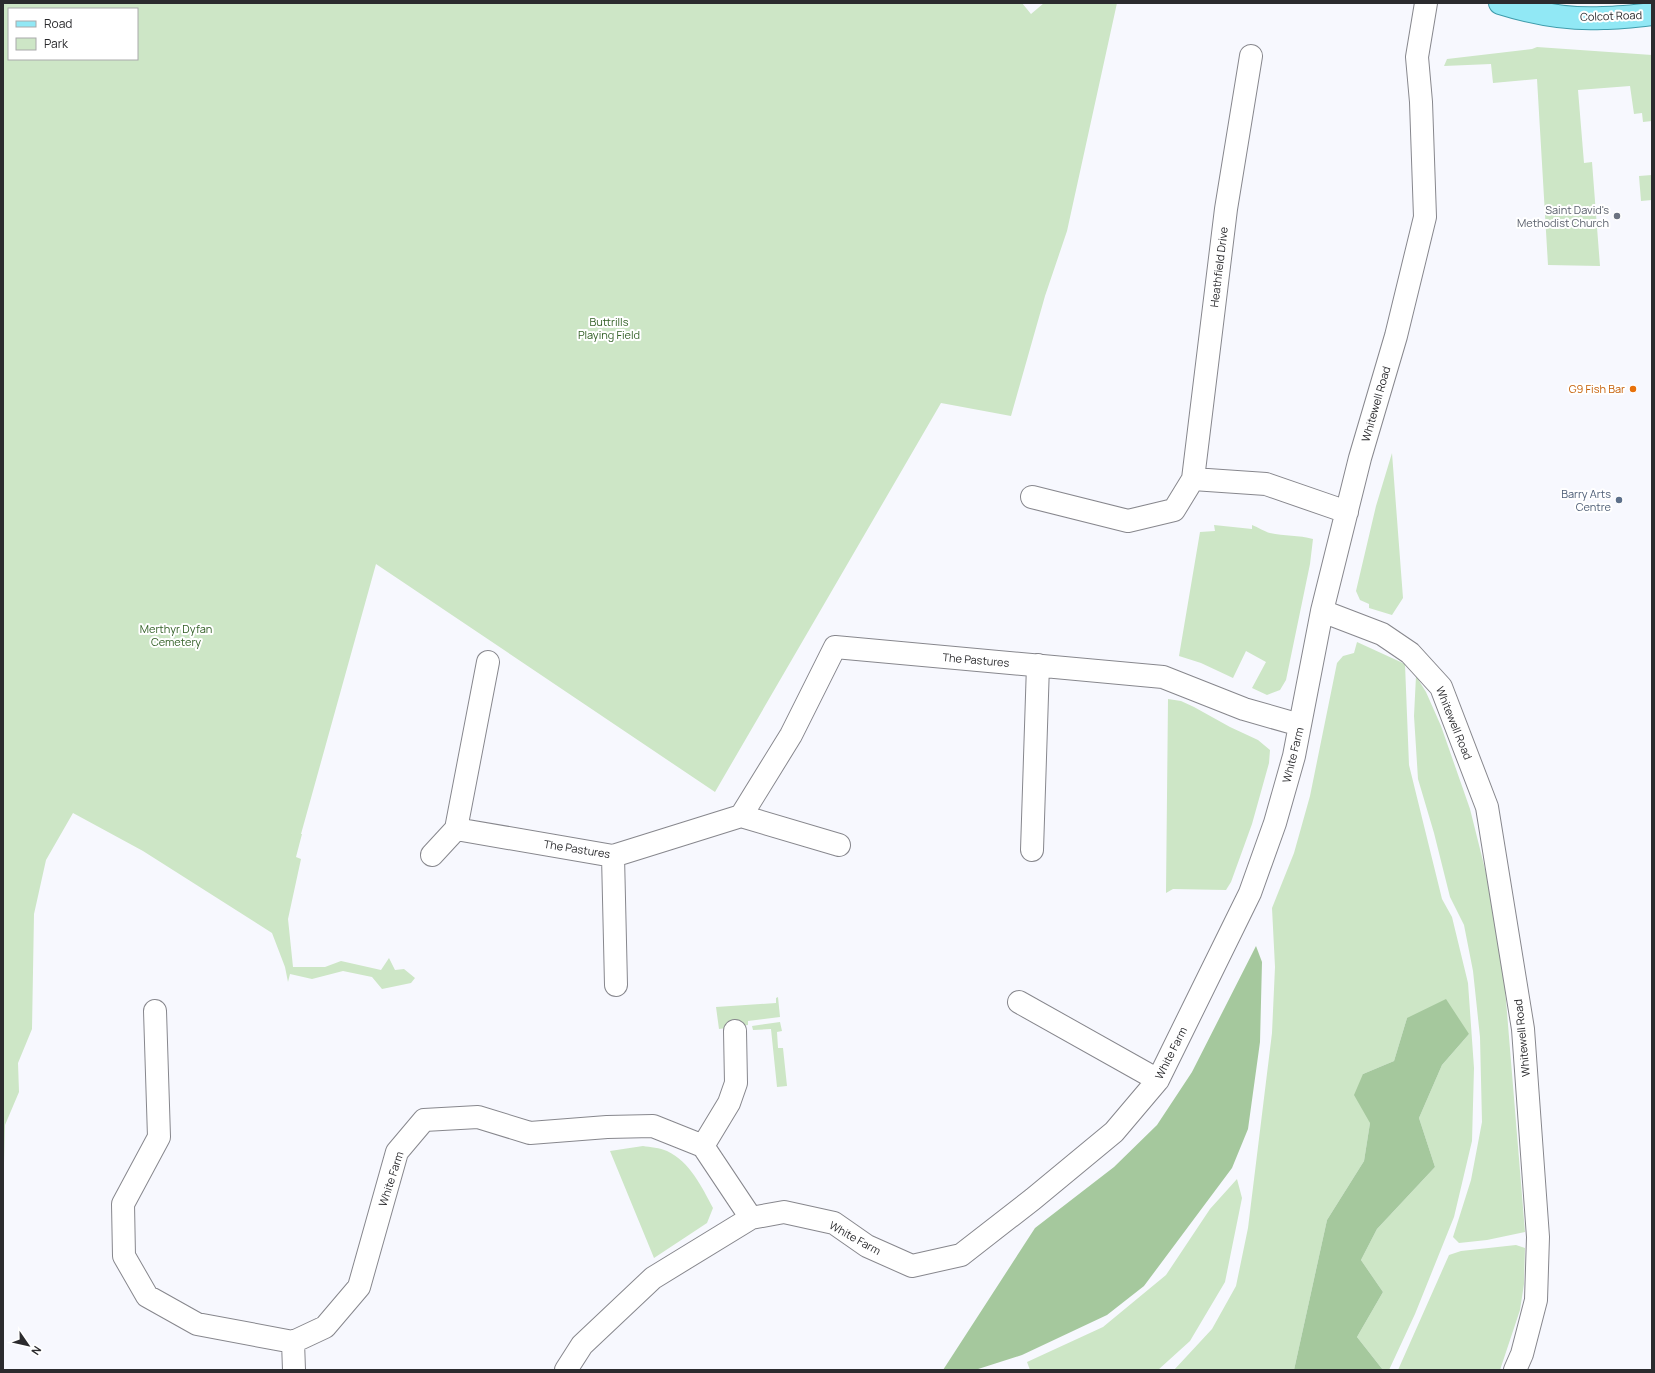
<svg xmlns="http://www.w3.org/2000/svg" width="1655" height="1373" viewBox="0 0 1655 1373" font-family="Manrope,sans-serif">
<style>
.green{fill:#cde6c6;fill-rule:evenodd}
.forest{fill:#a5c89d}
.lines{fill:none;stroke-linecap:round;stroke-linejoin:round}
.minor-casing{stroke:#87878d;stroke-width:24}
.major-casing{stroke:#3e9bab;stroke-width:24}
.minor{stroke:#fff;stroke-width:22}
.major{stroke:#91e8f5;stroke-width:22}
.worship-dot{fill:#6b7280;stroke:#fff;stroke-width:1.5}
.food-dot{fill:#e8710a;stroke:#fff;stroke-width:1.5}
.service-dot{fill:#5c6f8a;stroke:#fff;stroke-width:1.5}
.labels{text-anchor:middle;stroke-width:4;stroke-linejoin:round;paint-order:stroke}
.street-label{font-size:11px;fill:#2b2b2e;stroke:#fff}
.worship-label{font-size:11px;fill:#5b616d;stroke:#fff;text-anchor:end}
.park-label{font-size:11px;fill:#336027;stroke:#fff}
.food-label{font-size:11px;fill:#c56008;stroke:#fff;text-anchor:end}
.service-label{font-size:11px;fill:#4e5e75;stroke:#fff;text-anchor:end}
</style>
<rect width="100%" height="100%" fill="#f7f8fe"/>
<!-- green -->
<path class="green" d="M 3,3 L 1022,3 L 1031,14 L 1044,3 L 1117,3 L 1067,231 L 1045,296 L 1011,416 L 941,403 L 715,792 L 376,564 L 301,834 L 302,834 L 296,857 L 301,859 L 288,919 L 293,967 L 325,967 L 341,961 L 381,970 L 389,958 L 395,970 L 404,969 L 415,978 L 411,983 L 382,989 L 372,977 L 343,971 L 312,979 L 290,974 L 288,982 L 285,967 L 272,933 L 143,851 L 73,813 L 46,860 L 34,914 L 32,1029 L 18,1063 L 19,1092 L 5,1125 L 4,1163 L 3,1165 ZM 9,9 L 137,9 L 137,59 L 9,59 Z
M 1537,47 L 1652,55 L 1652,121 L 1643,122 L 1642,113 L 1634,114 L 1630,86 L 1578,90 L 1584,163 L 1592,162 L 1600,266 L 1548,265 L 1537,79 L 1493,83 L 1491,64 L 1444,66 L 1447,59 L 1532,49 Z
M 1652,175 L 1652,200 L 1641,201 L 1639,176 Z
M 1392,453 L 1403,598 L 1392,615 L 1369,608 L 1369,604 L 1360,600 L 1356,591 L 1376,506 Z
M 1214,525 L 1252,529 L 1252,525 C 1258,527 1265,532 1270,533 C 1284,536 1299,535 1313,539 L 1310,564 L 1286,680 L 1280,690 L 1267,695 L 1252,688 L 1266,662 L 1246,651 L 1233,678 L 1201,663 L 1179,656 L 1200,532 L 1215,531 Z
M 1357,642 L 1405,664 L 1409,765 L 1442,899 L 1452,917 L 1468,983 L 1474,1068 L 1472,1141 L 1454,1217 L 1415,1314 L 1389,1370 L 1383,1370 L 1357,1337 L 1383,1292 L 1361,1260 L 1377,1229 L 1435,1167 L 1419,1118 L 1442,1065 L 1469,1034 L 1407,1018 L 1394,1061 L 1363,1074 L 1370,1123 L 1364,1161 L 1327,1220 L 1294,1370 L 1174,1370 L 1212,1329 L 1236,1286 L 1248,1228 L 1272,1033 L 1275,967 L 1272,908 L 1294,853 L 1310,796 L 1337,663 L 1343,656 L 1354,653 Z
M 1416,676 L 1426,692 L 1441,726 L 1470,809 L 1491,893 L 1504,976 L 1525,1232 L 1487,1240 L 1459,1243 L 1453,1237 L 1471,1180 L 1482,1122 L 1480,1037 L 1473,971 L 1464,925 L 1450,897 L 1434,833 L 1418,779 L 1414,716 Z
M 1168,699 L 1181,701 L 1194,707 L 1230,727 L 1258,740 L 1270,750 L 1269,763 L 1252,824 L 1231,882 L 1226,890 L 1173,889 L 1166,893 Z
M 778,997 L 780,1017 L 748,1021 L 748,1025 L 719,1029 L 716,1007 L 776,1003 L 776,998 Z
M 780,1022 L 782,1031 L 777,1032 L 778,1048 L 783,1048 L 787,1086 L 777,1087 L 771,1029 L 753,1030 L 752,1026 Z
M 643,1146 C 650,1147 660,1148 667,1151 C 690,1162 702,1187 713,1208 L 707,1223 L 654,1258 L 610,1151 Z
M 1237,1179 L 1242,1198 L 1225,1282 L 1190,1341 L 1158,1370 L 1030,1370 L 1027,1362 L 1103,1327 L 1166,1275 L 1210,1209 Z
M 1516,1245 L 1525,1248 L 1524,1284 L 1520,1310 L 1500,1370 L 1398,1370 L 1449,1255 L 1461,1251 Z"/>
<!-- forest -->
<path class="forest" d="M 1256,946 L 1262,962 L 1260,1042 L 1248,1129 L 1232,1168 L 1144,1286 L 1107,1315 L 1022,1355 L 975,1370 L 943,1370 L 1035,1228 L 1114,1167 L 1157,1125 L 1192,1072 Z
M 1446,999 L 1469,1034 L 1442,1065 L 1419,1118 L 1435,1167 L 1377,1229 L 1361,1260 L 1383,1292 L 1357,1337 L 1383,1370 L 1294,1370 L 1327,1220 L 1364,1161 L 1370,1123 L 1354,1095 L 1363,1074 L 1394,1061 L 1407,1018 Z"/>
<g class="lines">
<defs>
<path id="minor" d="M 1426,3 L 1417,57 L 1421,102 L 1425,217 L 1396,336 L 1360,458 L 1322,611 L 1382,634 L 1410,653 L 1441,687 L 1487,807 L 1523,1029 L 1538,1237 L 1536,1300 L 1522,1354 L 1515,1370
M 1193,479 L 1266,484 L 1347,512
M 1032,497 L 1128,521 L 1174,510 L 1193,479 L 1226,209 L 1251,56
M 741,816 L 839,845
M 456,829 L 613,856 L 741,816 L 791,735 L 835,647 L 1163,677 L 1244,709 L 1300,725
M 1032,850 L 1038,665
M 432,855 L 456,829 L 488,662
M 613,856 L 616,985
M 1019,1002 L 1158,1080
M 155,1011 L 159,1137 L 123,1204 L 124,1256 L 147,1296 L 197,1324 L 293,1342
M 703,1146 L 729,1103 L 736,1083 L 735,1031
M 294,1370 L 293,1342 L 325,1327 L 359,1287 L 397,1152 L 424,1120 L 478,1117 L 530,1133 L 607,1127 L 653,1126 L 703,1146 L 751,1218
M 566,1370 L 582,1345 L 653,1278 L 751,1218 L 784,1212 L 834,1223 L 867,1246 L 912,1266 L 961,1255 L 1033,1199 L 1114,1132 L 1158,1080 L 1250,893 L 1275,823 L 1294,756 L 1322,611"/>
<path id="major" d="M 1500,3 C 1532,13 1569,20 1603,18 C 1619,18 1636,16 1652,14"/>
</defs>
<!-- minor casing -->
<use href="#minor" class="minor-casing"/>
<!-- major casing -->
<use href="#major" class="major-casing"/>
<!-- minor -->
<use href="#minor" class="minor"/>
<!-- major -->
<use href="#major" class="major"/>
</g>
<!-- markers -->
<circle class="worship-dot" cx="1617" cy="216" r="4"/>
<circle class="food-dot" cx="1633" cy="389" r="4"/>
<circle class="service-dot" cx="1619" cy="500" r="4"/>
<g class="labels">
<!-- street labels -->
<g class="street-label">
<text transform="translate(1611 16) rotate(-2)" y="4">Colcot Road</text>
<text transform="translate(1219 267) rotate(-83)" y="4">Heathfield Drive</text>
<text transform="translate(1376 404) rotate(-74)" y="4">Whitewell Road</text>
<text transform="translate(976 660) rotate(5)" y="4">The Pastures</text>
<text transform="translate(1454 723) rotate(68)" y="4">Whitewell Road</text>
<text transform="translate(1293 755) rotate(-76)" y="4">White Farm</text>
<text transform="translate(577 849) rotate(9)" y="4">The Pastures</text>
<text transform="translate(1522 1038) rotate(-96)" y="4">Whitewell Road</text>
<text transform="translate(1171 1053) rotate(-63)" y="4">White Farm</text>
<text transform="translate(391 1179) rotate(-72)" y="4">White Farm</text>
<text transform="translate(855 1238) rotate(29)" y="4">White Farm</text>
</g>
<!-- worship labels -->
<g class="worship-label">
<text x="1609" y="214">Saint David's<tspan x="1609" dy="13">Methodist Church</tspan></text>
</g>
<!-- park labels -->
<g class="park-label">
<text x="609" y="326">Buttrills<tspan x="609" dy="13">Playing Field</tspan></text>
<text x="176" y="633">Merthyr Dyfan<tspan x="176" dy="13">Cemetery</tspan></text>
</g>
<!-- food labels -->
<g class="food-label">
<text x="1625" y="393">G9 Fish Bar</text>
</g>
<!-- service labels -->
<g class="service-label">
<text x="1611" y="498">Barry Arts<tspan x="1611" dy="13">Centre</tspan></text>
</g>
</g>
<!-- border -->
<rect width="1655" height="1373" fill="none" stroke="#2b2b2e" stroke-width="8"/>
<!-- legend -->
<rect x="8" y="8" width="130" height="52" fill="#ffffff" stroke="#aaaaab"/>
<rect x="16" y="21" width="20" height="6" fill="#91e8f5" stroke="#aaaaab"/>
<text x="44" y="28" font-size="12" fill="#2b2b2e">Road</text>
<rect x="16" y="38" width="20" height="12" fill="#cde6c6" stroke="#aaaaab"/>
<text x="44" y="48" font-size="12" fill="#2b2b2e">Park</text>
<!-- north arrow -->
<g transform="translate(28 1345) rotate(124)" stroke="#ffffff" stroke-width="3" paint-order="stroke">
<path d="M0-3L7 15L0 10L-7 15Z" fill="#2b2b2e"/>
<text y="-6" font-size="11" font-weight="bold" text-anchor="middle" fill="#2b2b2e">N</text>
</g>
</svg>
